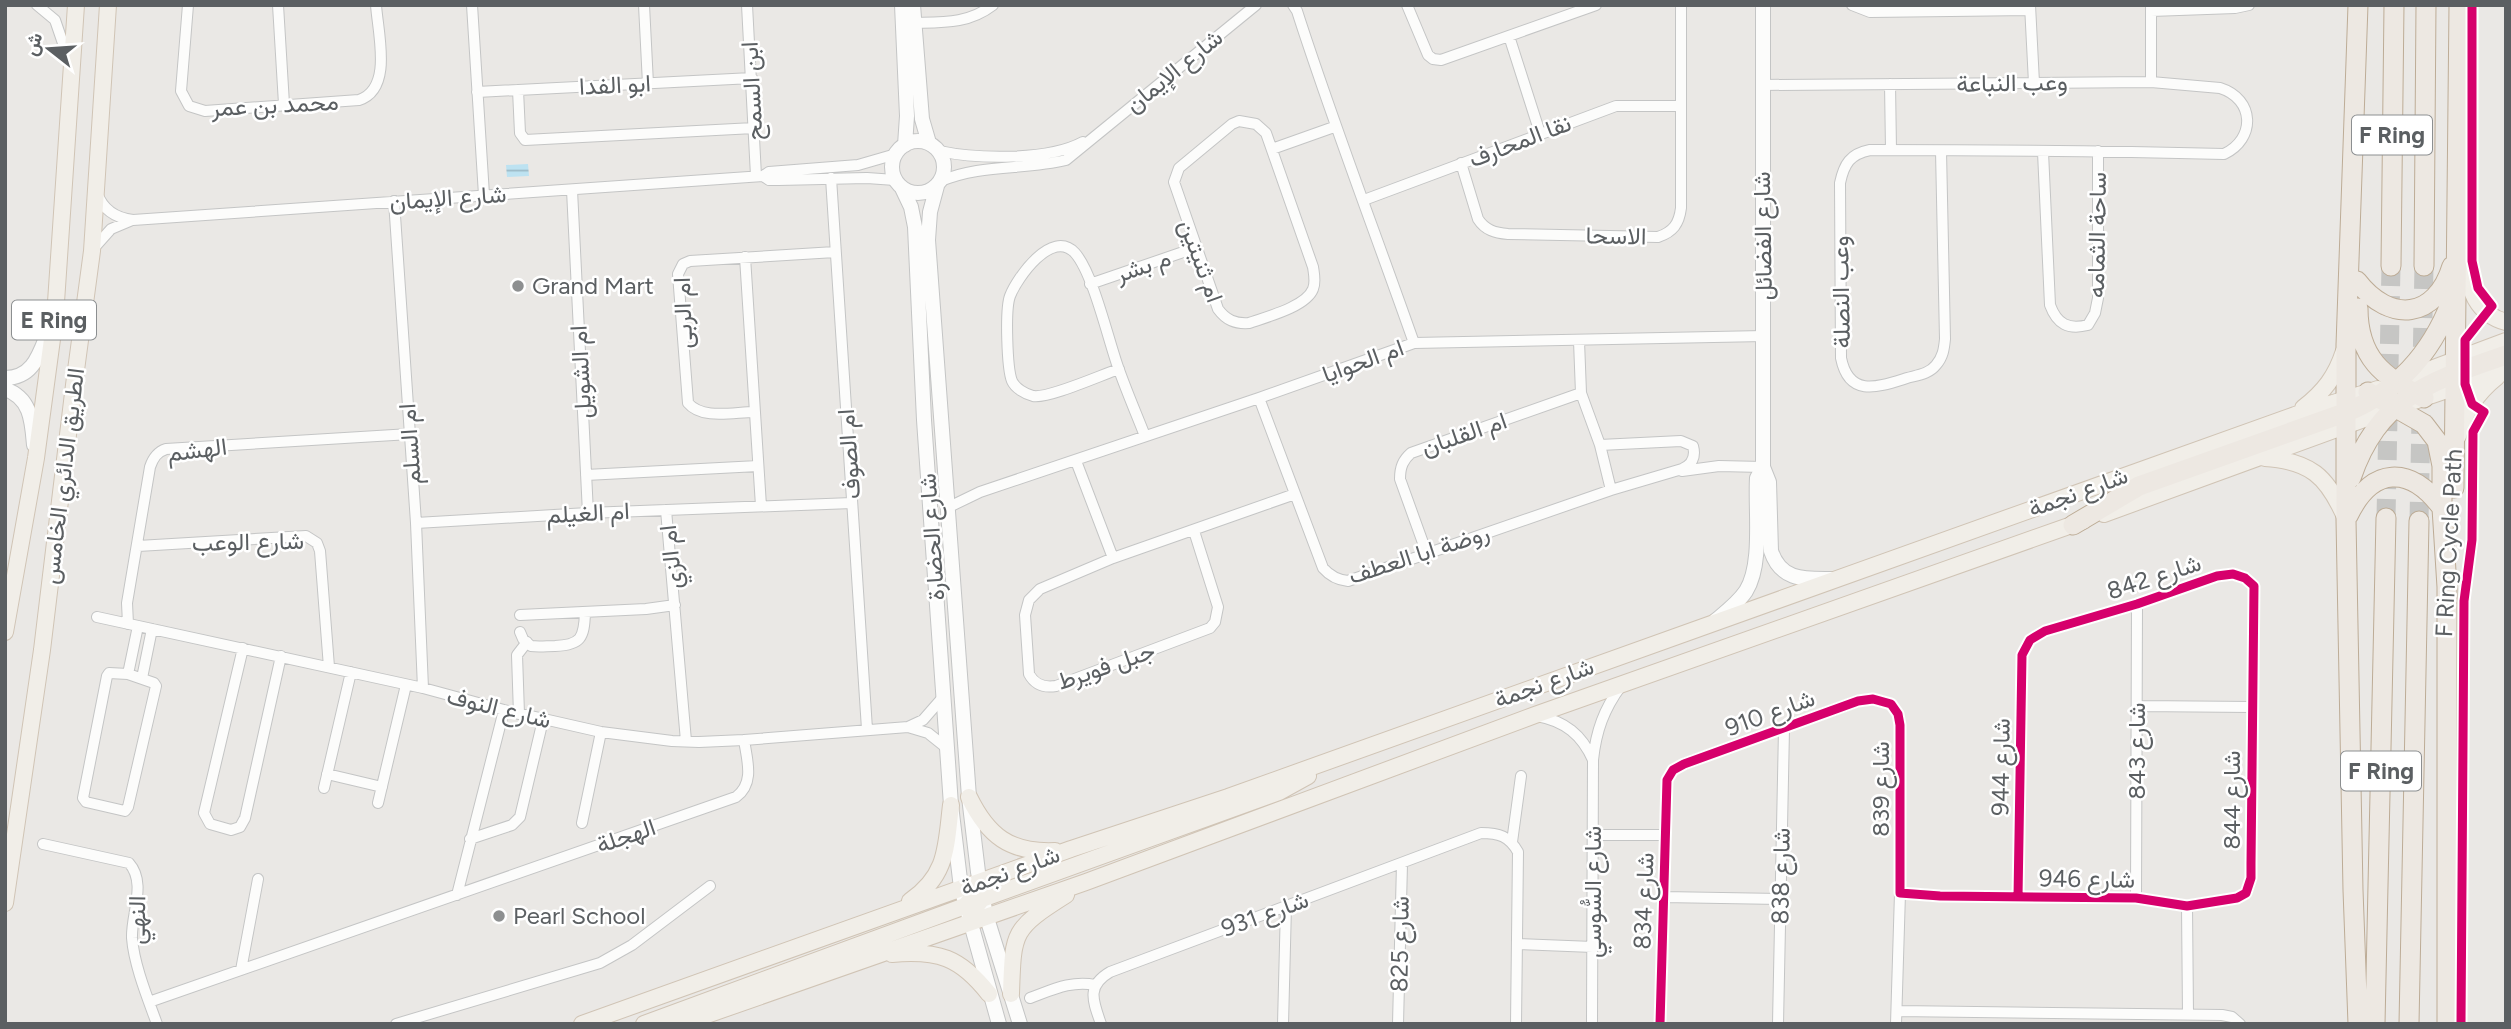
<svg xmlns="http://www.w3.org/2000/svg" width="2511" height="1029" viewBox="0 0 2511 1029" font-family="Figtree,Vazirmatn,sans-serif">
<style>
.water{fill:url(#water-rules)}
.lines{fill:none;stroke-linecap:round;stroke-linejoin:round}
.highway-tunnel{stroke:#c6c6c4;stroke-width:19;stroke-dasharray:19 10;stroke-linecap:butt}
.street-casing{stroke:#c4c5c5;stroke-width:12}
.secondary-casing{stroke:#c4c5c5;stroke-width:16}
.primary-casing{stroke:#d0c4b5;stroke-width:18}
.highway-casing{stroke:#bdac96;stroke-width:21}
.street{stroke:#fcfcfb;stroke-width:10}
.secondary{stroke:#fcfcfb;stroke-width:14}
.primary{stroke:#f1eee8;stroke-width:16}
.highway{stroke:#ede8e2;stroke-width:19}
.cycleway-casing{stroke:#fff;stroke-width:13}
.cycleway{stroke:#d6006c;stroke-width:9}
.poi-dot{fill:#8d8f90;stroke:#fff;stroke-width:2.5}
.labels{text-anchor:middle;stroke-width:5;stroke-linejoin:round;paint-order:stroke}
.shield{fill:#fff;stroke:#8c8f91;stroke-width:2}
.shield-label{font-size:23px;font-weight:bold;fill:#5b5f62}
.street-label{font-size:24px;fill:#5b5f62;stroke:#fff}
.poi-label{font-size:24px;fill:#5b5f62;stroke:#fff;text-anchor:start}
</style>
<defs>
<pattern id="water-rules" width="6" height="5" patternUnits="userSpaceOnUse" patternTransform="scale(1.75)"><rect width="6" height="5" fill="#bde2f1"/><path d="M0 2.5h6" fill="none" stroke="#9dbac7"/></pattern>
</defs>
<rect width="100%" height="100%" fill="#eae8e5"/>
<!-- water -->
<path class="water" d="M 528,164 L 529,176 L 507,177 L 506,165 Z"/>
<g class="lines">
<!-- highway-tunnel -->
<path class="highway-tunnel" d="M 2386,518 L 2391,266
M 2419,521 L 2424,266"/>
<defs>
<path id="street" d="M 37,5 L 55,20 L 68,58
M 188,5 L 181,91 L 189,106 L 205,111 L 359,100 C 393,89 378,34 376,5
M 278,5 L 284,104
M 472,5 L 484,195
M 644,5 L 648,84
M 747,5 L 756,176
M 1293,5 L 1297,11 C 1333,123 1375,232 1414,343
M 1407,5 L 1428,55 L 1433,59 L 1441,60 L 1596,5
M 1852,5 L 1870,12 L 2030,10
M 2030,5 L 2034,83
M 2151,5 L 2151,82
M 2151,11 L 2235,8 L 2249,5
M 909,23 C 940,22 967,25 993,5
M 1509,36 L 1540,133
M 1890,84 L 1891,150
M 1762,85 L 2151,82 L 2220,88 C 2255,99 2256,139 2224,154 C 2106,151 1988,150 1870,150 C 1850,154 1844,164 1840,183 L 1841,358 C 1849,398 1878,387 1907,378 C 1918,375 1929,374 1936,365 C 1943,357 1944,349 1945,339 L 1941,151
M 518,90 L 520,133 L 525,140 L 754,128
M 477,92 L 752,78
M 1239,121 L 1256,124 L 1266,133 L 1313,267 C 1314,274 1316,282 1313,289 C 1306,307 1266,317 1249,323 C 1235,324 1226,320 1218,309 L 1174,182 L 1179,168 L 1232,124 Z
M 1272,149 L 1334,127
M 939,151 C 977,159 1048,161 1083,142
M 2043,152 L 2050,305 C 2057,324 2068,330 2088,325 L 2095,313 L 2098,298 L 2098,151
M 1461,163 L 1478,219 C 1485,230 1495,233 1508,234 L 1658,237 C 1673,232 1679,224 1681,208 L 1681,5
M 763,176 L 769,180 L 778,180 L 867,178 L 895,180
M 831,178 L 867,729
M 941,181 C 980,164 1025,170 1066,160 L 1256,5
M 572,190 L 588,513
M 97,193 C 103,210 115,218 133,220 L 763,176 L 769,172 L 858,165 L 896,154
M 1364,200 L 1616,106 L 1681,106
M 394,201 L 416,523 L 423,688
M 94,248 L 111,229 L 130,221
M 745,257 L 761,506
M 1090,284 L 1195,248
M 1579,341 L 1581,393 L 1600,445 L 1611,490
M 1119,369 C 1101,375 1048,399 1033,396 C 1025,394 1015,388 1012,381 C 1007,369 1005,309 1010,296 C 1017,278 1052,228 1075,253 C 1093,273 1108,339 1118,367 C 1126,390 1136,413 1145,436
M 1259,398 L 1323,568 C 1330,576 1337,580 1348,581 L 1611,490 L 1682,469 C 1692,465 1696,457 1693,446 L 1681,441 L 1600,445
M 754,412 C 734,412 702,420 688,403 L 678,274 L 683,264 L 690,261 L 835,252
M 1076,461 L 1113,558
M 1682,471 L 1719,466 L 1763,467
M 586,475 L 758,466
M 947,508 L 980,492 L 1259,398 L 1414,343 L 1764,336
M 666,510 L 686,741
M 416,523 L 588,513 L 852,503
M 1194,531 L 1218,607 L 1215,622 L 1210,628 L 1056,686 C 1044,688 1035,685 1029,674 L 1025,615 L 1029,600 L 1040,589 L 1113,558 L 1295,494
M 138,546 L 306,536 L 317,543 L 320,551 L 329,667
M 1427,554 L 1400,479 C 1400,467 1403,460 1411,453 L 1581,393
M 520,615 L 646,609 L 675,605
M 97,617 L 423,688 L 504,710 L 601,732 L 672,741 L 699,742 L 744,740 L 908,727 L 928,733 L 948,749
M 128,624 L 127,603 L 150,467 C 153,458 157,452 166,449 L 410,434
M 520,632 L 523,639 L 531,646 C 539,647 547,646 555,646 C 581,645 584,638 585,613
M 243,648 L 204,813 L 210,824 L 231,830 L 240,827 L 245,818 L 281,656
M 109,673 L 128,674 L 154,683 L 156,686 L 128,807 L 125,811 L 86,802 L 83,798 L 107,676 Z
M 128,674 L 138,626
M 142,678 L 152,629
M 2138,706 L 2252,707
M 519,714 L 517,655 L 527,642
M 1537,716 C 1565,721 1582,735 1593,760
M 908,727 L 923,720 L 944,696
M 327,774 L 382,787
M 324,788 L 351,672
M 378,803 L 406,685
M 582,823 L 601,732
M 1593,835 L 1665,835
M 470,839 L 512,825 L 520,817 L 543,720
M 1512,842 L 1521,776
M 43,844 L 129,863 C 147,883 131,914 132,938 C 134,965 148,999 157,1024
M 457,895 L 504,710
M 1663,897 L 1781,899
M 2136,898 L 2137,604
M 2187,906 L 2188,1015
M 1517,944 L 1593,947
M 241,970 L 258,879
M 1030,998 C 1052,990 1072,980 1095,985
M 149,1002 L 736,797 C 755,783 747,760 744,740
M 1897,1011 L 2222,1015 L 2232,1017 L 2240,1024
M 396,1024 L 600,963 L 632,945 L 710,886
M 1101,1024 C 1093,1001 1086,986 1110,972 L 1481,833 C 1499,833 1509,836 1518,852 L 1516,1024
M 1283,1024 L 1286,906
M 1398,1024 L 1402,864
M 1592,1024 L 1593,760 C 1596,731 1604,709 1621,686
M 1660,1024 L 1667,780 L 1673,770 L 1684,764 L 1858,701 L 1873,699 L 1891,704 L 1898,714 L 1900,725 L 1900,893 L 1940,896 L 2136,898 L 2187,906 L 2237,898 L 2246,893 L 2251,878 L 2251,863 L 2254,586 L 2245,578 L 2233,574 L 2217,576 L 2137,604 L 2045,631 L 2030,640 L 2022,655 L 2018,897
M 1778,1024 L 1784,729
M 1896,1024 L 1900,893"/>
<path id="secondary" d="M 902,5 L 907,116 L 905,145
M 913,5 L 922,119 L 929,143
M892 167a26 26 0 1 1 52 0a26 26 0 1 1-52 0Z
M 937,186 L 930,212 L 928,240 L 969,797 L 978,872 L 986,915 L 1020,1024
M 902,188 L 911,207 L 915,227 L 924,420 L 951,805 L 961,888 L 999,1024
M 5,378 C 35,378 40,351 50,328
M 5,389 C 31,398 32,421 34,445
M 1763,467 L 1769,482 L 1771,551 C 1781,581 1804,579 1831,579
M 1715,621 C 1726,612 1738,603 1746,591 C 1763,564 1755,510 1757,478 L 1763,467 L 1763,5"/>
<path id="primary" d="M 2462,256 C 2469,285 2473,313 2506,322
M 2399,381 L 2506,341
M 2303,408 C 2324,392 2336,376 2344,351
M 2458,436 C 2464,412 2478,392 2497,377
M 2265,458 C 2310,461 2327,476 2345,517
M 2104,514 L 2397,407 L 2506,370
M 5,632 L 36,458 L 55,317 L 76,5
M 969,797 C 988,836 1010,853 1055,851
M 910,901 C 948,875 946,846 951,805
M 5,903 L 42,650 L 74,385 L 92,251 L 108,5
M 969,922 L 974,909 L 982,899 L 1279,792 L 1308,776
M 892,954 C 938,950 960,957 989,994
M 1011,994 C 1013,932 1012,929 1066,895
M 582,1024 L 1071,849 L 1228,797 L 2295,415 L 2378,389
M 644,1024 L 965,906 L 976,894
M 681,1024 L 1086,882 L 1535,715 L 2083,521"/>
<path id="highway" d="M 2358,5 L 2346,345 L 2346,520 L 2353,890 L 2358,1024
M 2391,266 L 2394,5
M 2424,266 L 2426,5
M 2357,281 C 2390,324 2436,319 2452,266
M 2358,308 C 2358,358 2383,377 2424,398
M 2368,392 L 2424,424 L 2437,441 L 2442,466 L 2442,508 L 2447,587 L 2447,1024
M 2351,478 C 2379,396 2431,381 2506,355
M 2454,488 L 2459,5
M 2348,516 C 2372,466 2410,465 2442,508
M 2073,525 L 2139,486 L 2347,412 C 2398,391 2431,354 2451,302
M 2375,1024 L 2386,518
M 2409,1024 L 2419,521"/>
</defs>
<!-- street casing -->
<use href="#street" class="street-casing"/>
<!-- secondary casing -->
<use href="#secondary" class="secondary-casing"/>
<!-- primary casing -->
<use href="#primary" class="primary-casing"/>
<!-- highway casing -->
<use href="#highway" class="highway-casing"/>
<!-- street -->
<use href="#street" class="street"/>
<!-- secondary -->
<use href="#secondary" class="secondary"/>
<!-- primary -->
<use href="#primary" class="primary"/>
<!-- highway -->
<use href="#highway" class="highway"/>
<defs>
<path id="cycleway" d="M 1660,1024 L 1667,780 L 1673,770 L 1684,764 L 1858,701 L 1873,699 L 1891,704 L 1898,714 L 1900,725 L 1900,893 L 1940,896 L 2136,898 L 2187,906 L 2237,898 L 2246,893 L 2251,878 L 2251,863 L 2254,586 L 2245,578 L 2233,574 L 2217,576 L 2137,604 L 2045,631 L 2030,640 L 2022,655 L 2018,897
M 2461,1024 L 2464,601 L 2472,540 L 2473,432 L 2484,412 L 2472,404 L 2465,384 L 2465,340 L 2492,306 L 2478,288 L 2472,261 L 2472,5"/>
</defs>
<!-- cycleway casing -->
<use href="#cycleway" class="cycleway-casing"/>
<!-- cycleway -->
<use href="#cycleway" class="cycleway"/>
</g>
<!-- markers -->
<g class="poi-dot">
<circle cx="518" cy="286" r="7"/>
<circle cx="499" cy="916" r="7"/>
</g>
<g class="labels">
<!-- shield labels -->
<g class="shield">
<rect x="2352" y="115.5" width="80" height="39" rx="5"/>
<rect x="12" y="300.5" width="84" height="39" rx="5"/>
<rect x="2341" y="751.5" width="80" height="39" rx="5"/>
</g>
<g class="shield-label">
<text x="2392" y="143">F Ring</text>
<text x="54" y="328">E Ring</text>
<text x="2381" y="779">F Ring</text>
</g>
<!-- street labels -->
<g class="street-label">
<text transform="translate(1174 71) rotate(-39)" y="8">شارع الإيمان</text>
<text transform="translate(2012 83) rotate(-1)" y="8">وعب النباعة</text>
<text transform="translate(615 85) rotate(-3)" y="8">ابو الفدا</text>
<text transform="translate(752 91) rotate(-93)" y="8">ابن السمح</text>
<text transform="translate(275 105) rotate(-3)" y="8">محمد بن عمر</text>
<text transform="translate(1520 141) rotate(-21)" y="8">نقا المحارف</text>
<text transform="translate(448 198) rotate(-4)" y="8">شارع الإيمان</text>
<text transform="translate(2097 235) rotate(-89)" y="8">ساحة الثمامه</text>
<text transform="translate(1616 236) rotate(1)" y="8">الاسحا</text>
<text transform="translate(1763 236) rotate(-91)" y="8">شارع الفضائل</text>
<text transform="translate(1201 261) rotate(70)" y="8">ام ثنيتين</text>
<text transform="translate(1143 266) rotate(-19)" y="8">م بشر</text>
<text transform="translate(1841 292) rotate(-91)" y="8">وعب النصلة</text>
<text transform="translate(683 313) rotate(-92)" y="8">ام الربى</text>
<text transform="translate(1363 361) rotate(-20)" y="8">ام الحوايا</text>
<text transform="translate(581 372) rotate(-93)" y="8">ام الشويل</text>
<text transform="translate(1464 434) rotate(-19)" y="8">ام القلبان</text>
<text transform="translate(410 444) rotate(-94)" y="8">ام السلم</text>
<text transform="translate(197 450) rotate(-7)" y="8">الهشم</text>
<text transform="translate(849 454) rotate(-94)" y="8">ام الصوف</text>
<text transform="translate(63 476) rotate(-83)" y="8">الطريق الدائري الخامس</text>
<text transform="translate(2078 492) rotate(-20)" y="8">شارع نجمة</text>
<text transform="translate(588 513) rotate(-3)" y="8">ام الغيلم</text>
<text transform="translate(932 537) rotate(-94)" y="8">شارع الحضارة</text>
<text transform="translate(248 542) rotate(-1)" y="8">شارع الوعب</text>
<text transform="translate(2449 543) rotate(-87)" y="8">F Ring Cycle Path</text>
<text transform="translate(1419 554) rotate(-18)" y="8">روضة ابا العطف</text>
<text transform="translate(671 557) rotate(-96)" y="8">ام الزي</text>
<text transform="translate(2154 577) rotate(-18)" y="8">شارع 842</text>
<text transform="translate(1106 666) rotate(-19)" y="8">جبل فويرط</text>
<text transform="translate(1544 683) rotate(-20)" y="8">شارع نجمة</text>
<text transform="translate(499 708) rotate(14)" y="8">شارع النوف</text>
<text transform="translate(1770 713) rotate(-20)" y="8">شارع 910</text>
<text transform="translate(2137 751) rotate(-90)" y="8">شارع 843</text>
<text transform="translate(2001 767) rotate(-89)" y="8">شارع 944</text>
<text transform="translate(1881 789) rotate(-90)" y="8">شارع 839</text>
<text transform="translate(2232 800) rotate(-90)" y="8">شارع 844</text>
<text transform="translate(626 836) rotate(-19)" y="8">الهجلة</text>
<text transform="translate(1010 871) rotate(-20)" y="8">شارع نجمة</text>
<text transform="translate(1781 876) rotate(-89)" y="8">شارع 838</text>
<text transform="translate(2087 879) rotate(1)" y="8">شارع 946</text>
<text transform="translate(1593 892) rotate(-90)" y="8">شارع السُّوسي</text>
<text transform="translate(1644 901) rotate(-88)" y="8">شارع 834</text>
<text transform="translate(1265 914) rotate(-20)" y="8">شارع 931</text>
<text transform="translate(137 920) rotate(-89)" y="8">النهي</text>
<text transform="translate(1400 944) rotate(-89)" y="8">شارع 825</text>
</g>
<!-- poi labels -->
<g class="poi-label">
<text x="532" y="294">Grand Mart</text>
<text x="513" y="924">Pearl School</text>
</g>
</g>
<!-- border -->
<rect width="2511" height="1029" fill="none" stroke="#5b5f62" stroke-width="14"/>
<!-- north arrow -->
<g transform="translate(49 49) rotate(287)" stroke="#ffffff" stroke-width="5" paint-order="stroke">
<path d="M0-5L12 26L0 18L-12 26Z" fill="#5b5f62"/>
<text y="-10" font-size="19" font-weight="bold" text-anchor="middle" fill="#5b5f62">ش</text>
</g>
</svg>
